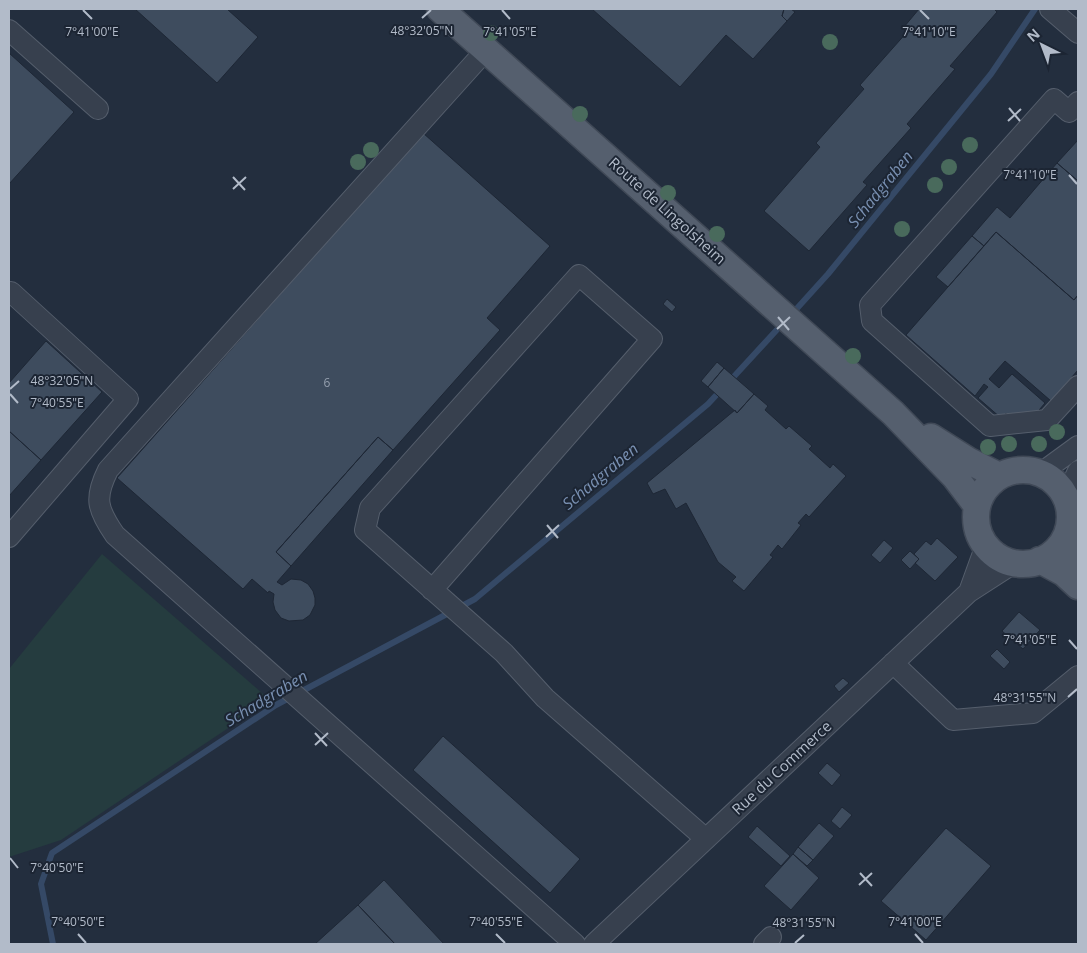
<svg xmlns="http://www.w3.org/2000/svg" width="1087" height="953" viewBox="0 0 1087 953" font-family="'Open Sans',sans-serif">
<style>
.green{fill:#253c3f}
.lines{fill:none;stroke-linecap:round;stroke-linejoin:round}
.stream{stroke:#354966;stroke-width:6}
.building{fill:#3e4c5e;stroke:#1e2735}
.minor-casing{stroke:#555e6c;stroke-width:22}
.major-casing{stroke:#404957;stroke-width:29}
.minor{stroke:#37404e;stroke-width:20}
.major{stroke:#555f6e;stroke-width:26}
.tree{fill:#496a5c}
.ticks{fill:none;stroke:#b2bbc9;stroke-width:2}
.labels{text-anchor:middle;stroke-width:4;stroke-linejoin:round;paint-order:stroke}
.number-label{font-size:12px;fill:#959fae}
.street-label{font-size:15px;fill:#b2bbc9;stroke:#1c2533}
.water-label{font-size:16px;font-style:italic;fill:#7990b2;stroke:#1c2533}
.ticks-label{font-size:12px;text-anchor:middle;fill:#b2bbc9;stroke:#1c2533;stroke-width:4;stroke-linejoin:round;paint-order:stroke}
</style>
<rect width="100%" height="100%" fill="#232e3e"/>
<!-- green -->
<path class="green" d="M 102,554 L 270,700 L 61,840 L 9,857 L 9,669 Z"/>
<g class="lines">
<!-- stream -->
<path class="stream" d="M 791,315 L 828,274 L 991,74 L 1035,9
M 728,383 L 784,322
M 53,944 L 41,884 L 52,853 L 276,705 L 475,599 L 708,404 L 721,390"/>
</g>
<!-- building -->
<path class="building" d="M 135,9 L 227,9 L 258,37 L 217,83 Z
M 592,9 L 784,9 L 782,16 L 787,21 L 753,59 L 726,35 L 680,87 Z
M 784,9 L 791,9 L 795,12 L 787,21 L 782,16 Z
M 919,9 L 994,9 L 997,12 L 950,66 L 955,69 L 907,124 L 911,128 L 863,182 L 867,185 L 809,251 L 764,211 L 820,147 L 816,143 L 864,89 L 860,85 L 908,31 L 904,27 Z
M 9,53 L 74,112 L 9,184 Z
M 423,133 L 550,246 L 487,318 L 500,330 L 393,450 L 378,437 L 276,552 L 291,566 L 277,582 L 282,585 L 291,579 L 301,580 L 308,584 L 313,591 L 315,598 L 315,605 L 310,615 L 303,620 L 289,621 L 281,618 L 275,610 L 273,602 L 274,594 L 269,591 L 268,593 L 252,579 L 243,589 L 117,478 Z
M 1078,140 L 1078,181 L 1057,163 Z
M 1057,163 L 1078,181 L 1078,295 L 1074,300 L 996,232 L 984,246 L 972,236 L 997,207 L 1010,218 Z
M 996,232 L 1074,300 L 1078,295 L 1078,370 L 1051,401 L 1005,361 L 989,379 L 999,388 L 1012,374 L 1045,403 L 1034,416 L 1009,416 L 1006,413 L 1001,418 L 978,398 L 988,387 L 984,384 L 975,396 L 906,335 Z
M 972,236 L 984,246 L 948,287 L 936,277 Z
M 667,299 L 676,307 L 672,312 L 663,304 Z
M 46,341 L 102,392 L 41,460 L 9,431 L 9,383 Z
M 717,362 L 724,368 L 708,387 L 701,381 Z
M 724,368 L 754,394 L 737,413 L 708,387 Z
M 754,394 L 768,406 L 765,410 L 786,429 L 789,426 L 812,446 L 809,449 L 830,468 L 833,464 L 846,476 L 809,517 L 806,514 L 798,523 L 801,525 L 782,549 L 778,545 L 770,555 L 773,557 L 744,591 L 732,581 L 736,577 L 718,562 L 686,503 L 676,509 L 665,489 L 653,494 L 647,483 L 735,410 L 737,413 Z
M 9,431 L 41,460 L 9,496 Z
M 378,437 L 393,450 L 291,566 L 276,552 Z
M 937,538 L 958,557 L 935,581 L 915,563 L 919,559 L 914,554 L 926,541 L 931,545 Z
M 884,540 L 893,548 L 880,563 L 871,555 Z
M 910,551 L 919,559 L 910,569 L 901,560 Z
M 1019,612 L 1040,630 L 1023,649 L 1002,631 Z
M 997,649 L 1010,662 L 1004,669 L 990,656 Z
M 843,678 L 849,683 L 839,692 L 834,686 Z
M 443,736 L 580,859 L 550,893 L 413,770 Z
M 827,763 L 841,775 L 832,786 L 818,773 Z
M 842,807 L 852,815 L 840,829 L 831,821 Z
M 819,823 L 834,836 L 813,860 L 798,847 Z
M 757,826 L 790,856 L 781,866 L 748,837 Z
M 946,828 L 991,866 L 926,940 L 881,901 Z
M 798,847 L 813,860 L 807,866 L 793,854 Z
M 793,854 L 819,878 L 791,910 L 764,886 Z
M 384,880 L 444,944 L 395,944 L 358,905 Z
M 358,905 L 395,944 L 315,944 Z"/>
<g class="lines">
<defs>
<path id="minor" d="M 1050,9 L 1078,33
M 9,30 L 98,109
M 486,50 L 108,470 C 94,498 97,509 115,535 L 575,944
M 1078,102 L 1069,112 L 1054,99 L 870,305 L 872,321 L 990,426 L 1047,420 L 1078,386
M 9,294 L 11,292 L 128,399 L 9,537
M 1041,473 L 1078,446
M 1066,496 L 1078,471
M 432,590 L 652,339 L 579,275 L 370,508 L 365,530 L 504,653 L 545,698 L 706,839
M 969,592 L 986,545
M 893,663 L 953,720 L 1033,713 L 1078,676
M 594,944 L 969,592 L 1014,563
M 764,944 L 771,937"/>
<path id="major" d="M 440,9 L 893,413 L 955,477 L 977,506
M 931,437 L 969,461 L 999,476
M976 517a47 47 0 1 1 94 0a47 47 0 1 1-94 0Z
M 1068,530 L 1078,560
M 1040,560 L 1064,573 L 1078,586"/>
</defs>
<!-- minor casing -->
<use href="#minor" class="minor-casing"/>
<!-- major casing -->
<use href="#major" class="major-casing"/>
<!-- minor -->
<use href="#minor" class="minor"/>
<!-- major -->
<use href="#major" class="major"/>
</g>
<!-- trees -->
<g class="tree">
<circle cx="491" cy="33" r="8"/>
<circle cx="830" cy="42" r="8"/>
<circle cx="580" cy="114" r="8"/>
<circle cx="970" cy="145" r="8"/>
<circle cx="371" cy="150" r="8"/>
<circle cx="358" cy="162" r="8"/>
<circle cx="949" cy="167" r="8"/>
<circle cx="935" cy="185" r="8"/>
<circle cx="668" cy="193" r="8"/>
<circle cx="902" cy="229" r="8"/>
<circle cx="717" cy="234" r="8"/>
<circle cx="853" cy="356" r="8"/>
<circle cx="1057" cy="432" r="8"/>
<circle cx="1009" cy="444" r="8"/>
<circle cx="1039" cy="444" r="8"/>
<circle cx="988" cy="447" r="8"/>
</g>
<!-- ticks -->
<path class="ticks" d="M 83,10 L 92,19M 502,10 L 510,19M 920,10 L 929,19M 422,18 L 431,10M 1009,108 L 1020,121M 1008,121 L 1021,109M 1069,175 L 1077,184M 233,177 L 245,190M 233,189 L 246,177M 778,317 L 789,330M 777,329 L 790,317M 10,389 L 19,381M 10,394 L 18,403M 547,525 L 558,538M 546,537 L 559,525M 1069,640 L 1077,649M 1068,697 L 1077,689M 315,733 L 327,746M 315,745 L 328,733M 10,858 L 18,868M 860,873 L 872,886M 859,885 L 872,873M 78,934 L 86,943M 496,934 L 505,943M 915,934 L 923,943M 795,943 L 804,935"/>
<g class="labels">
<!-- number labels -->
<g class="number-label">
<text x="327" y="387">6</text>
</g>
<!-- street labels -->
<g class="street-label">
<text transform="translate(667 211) rotate(42)" y="5">Route de Lingolsheim</text>
<text transform="translate(782 768) rotate(-43)" y="5">Rue du Commerce</text>
</g>
<!-- water labels -->
<g class="water-label">
<text transform="translate(880 189) rotate(-51)" y="6">Schadgraben</text>
<text transform="translate(600 476) rotate(-40)" y="6">Schadgraben</text>
<text transform="translate(266 698) rotate(-31)" y="6">Schadgraben</text>
</g>
</g>
<g class="ticks-label">
<text x="422" y="35">48°32'05"N</text>
<text x="92" y="36">7°41'00"E</text>
<text x="929" y="36">7°41'10"E</text>
<text x="510" y="36">7°41'05"E</text>
<text x="1030" y="179">7°41'10"E</text>
<text x="62" y="385">48°32'05"N</text>
<text x="57" y="407">7°40'55"E</text>
<text x="1030" y="644">7°41'05"E</text>
<text x="1025" y="702">48°31'55"N</text>
<text x="57" y="872">7°40'50"E</text>
<text x="78" y="926">7°40'50"E</text>
<text x="496" y="926">7°40'55"E</text>
<text x="915" y="926">7°41'00"E</text>
<text x="804" y="927">48°31'55"N</text>
</g>
<!-- border -->
<rect width="1087" height="953" fill="none" stroke="#b2bbc9" stroke-width="20"/>
<!-- north arrow -->
<g transform="translate(1042 45) rotate(318)" stroke="#1c2533" stroke-width="4" paint-order="stroke">
<path d="M0-4L9 19L0 12L-9 19Z" fill="#b2bbc9"/>
<text y="-8" font-size="14" font-weight="bold" text-anchor="middle" fill="#b2bbc9">N</text>
</g>
</svg>
